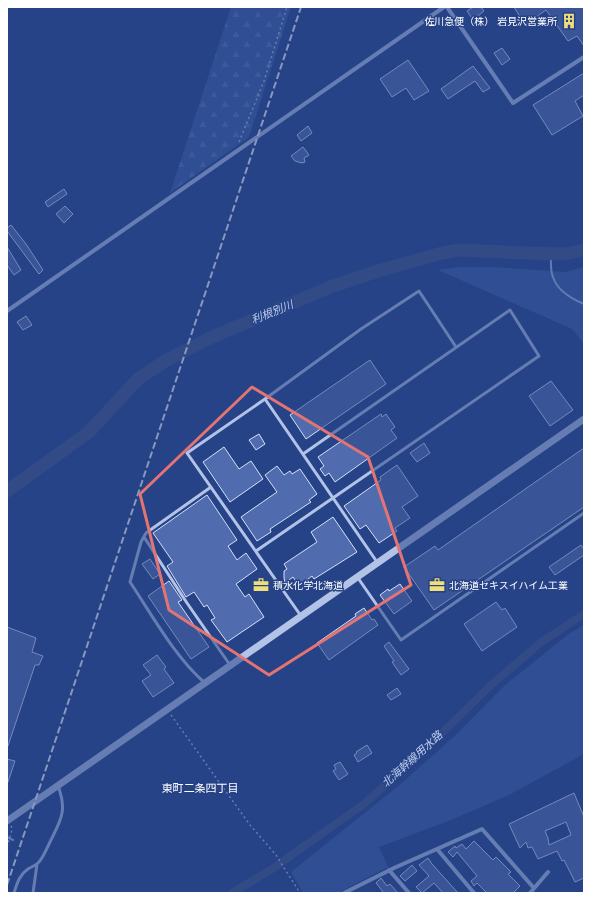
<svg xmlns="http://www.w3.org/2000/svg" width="591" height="900" viewBox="0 0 591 900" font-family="Poppins,'Noto Sans JP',sans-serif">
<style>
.grass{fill:#3c5ba3}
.forest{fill:url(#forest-firs)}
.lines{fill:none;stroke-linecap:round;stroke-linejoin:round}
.stream{stroke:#a7bce9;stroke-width:2}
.canal{stroke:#405485;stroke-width:8}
.river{stroke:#405485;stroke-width:13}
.building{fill:#506cae;stroke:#d6e0f6;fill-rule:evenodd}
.path{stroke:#b3c3e8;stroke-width:1.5;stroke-dasharray:2 3;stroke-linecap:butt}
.service{stroke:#b3c3e8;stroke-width:3}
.minor{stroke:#b3c3e8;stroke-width:4}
.tertiary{stroke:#b3c3e8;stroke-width:7}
.rail{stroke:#fff;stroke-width:2;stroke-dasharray:7 3;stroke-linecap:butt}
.marked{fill:none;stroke:#e47373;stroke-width:3;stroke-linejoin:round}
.labels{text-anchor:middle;stroke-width:3;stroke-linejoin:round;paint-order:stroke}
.poi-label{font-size:10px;fill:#fff;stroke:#274387;text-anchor:start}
.water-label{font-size:11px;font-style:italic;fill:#beceef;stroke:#274387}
.neighbourhood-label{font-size:11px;fill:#fff;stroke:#274387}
</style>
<defs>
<pattern id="forest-firs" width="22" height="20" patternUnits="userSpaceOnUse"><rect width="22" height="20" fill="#3c5ba3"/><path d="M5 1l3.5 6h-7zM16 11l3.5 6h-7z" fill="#5974b1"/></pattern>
</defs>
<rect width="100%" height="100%" fill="#274387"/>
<!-- grass -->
<path class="grass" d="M 459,267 L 490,267 L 566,272 L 584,267 L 584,344 L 572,329 L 438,270 Z
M 584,625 L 584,754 L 509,795 L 451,820 L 379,847 L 388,867 L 338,893 L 303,893 L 291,872 L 402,783 L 459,732 L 504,686 L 570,633 Z"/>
<!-- forest -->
<path class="forest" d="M 231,7 L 291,7 L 249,137 L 170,193 Z"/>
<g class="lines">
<!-- stream -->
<path class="stream" d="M 551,254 C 551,261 550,270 553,277 C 557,290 572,299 584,304
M 7,837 L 13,840"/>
<!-- canal -->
<path class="canal" d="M 232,893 L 269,871 L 364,804 L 434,741 L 491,685 L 540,643 L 584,614"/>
<!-- river -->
<path class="river" d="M 7,491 L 89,432 L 138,379 L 165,361 L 212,337 L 333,286 L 378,271 L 442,253 L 460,250 L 524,253 L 564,254 L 584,250"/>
</g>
<!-- building -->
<path class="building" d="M 473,7 L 481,7 L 484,11 L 473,20 L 467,11 Z
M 514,7 L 584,7 L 584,46 L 577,36 L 568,41 L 546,10 L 525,25 Z
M 502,48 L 510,59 L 502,65 L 494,53 Z
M 408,60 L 429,91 L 414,100 L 406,88 L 392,97 L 380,79 Z
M 473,66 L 490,88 L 483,92 L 475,81 L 448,99 L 441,89 Z
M 584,73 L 584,95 L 575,101 L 583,116 L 552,135 L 533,105 Z
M 308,126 L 312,133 L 301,141 L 297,135 Z
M 303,147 L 309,155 L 304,158 L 305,162 L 302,163 L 295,161 L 291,156 Z
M 64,189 L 67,194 L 48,207 L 45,202 Z
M 65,206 L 73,214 L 64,223 L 56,214 Z
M 11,225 L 26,244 L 43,270 L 39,274 L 7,231 L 7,228 Z
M 7,247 L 21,270 L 14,275 L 7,265 Z
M 26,316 L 32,325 L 23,330 L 17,322 Z
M 370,360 L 386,384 L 306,439 L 290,415 Z
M 551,381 L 573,410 L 550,426 L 529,396 Z
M 381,414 L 382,417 L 386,414 L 395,427 L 391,430 L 397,438 L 335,482 L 329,473 L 325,476 L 320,469 L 324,466 L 318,457 Z
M 259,434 L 265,444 L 256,450 L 249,440 Z
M 424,443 L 430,453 L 417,462 L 410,453 Z
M 224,447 L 239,469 L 251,461 L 263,479 L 230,502 L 203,462 Z
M 584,448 L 584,507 L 434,610 L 404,567 L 435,546 L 438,550 Z
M 397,465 L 418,496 L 402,507 L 410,518 L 395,528 L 397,531 L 379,543 L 366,525 L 360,529 L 344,506 L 381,480 L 380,477 Z
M 277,466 L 284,475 L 290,471 L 292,474 L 300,469 L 317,494 L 309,500 L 311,502 L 270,529 L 271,532 L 257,541 L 241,517 L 277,492 L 265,475 Z
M 207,495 L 237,540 L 228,546 L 237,560 L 246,553 L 257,569 L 236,584 L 245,597 L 249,594 L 264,617 L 227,642 L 211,620 L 215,618 L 207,605 L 204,607 L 194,592 L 186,597 L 167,566 L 173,562 L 153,533 Z
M 333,517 L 357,552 L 314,579 L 312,576 L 299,586 L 293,577 L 285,583 L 284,578 L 284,571 L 287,569 L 284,564 L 317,542 L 311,532 Z
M 581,545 L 584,549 L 584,555 L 555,575 L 549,567 Z
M 150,559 L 160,574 L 153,579 L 142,564 Z
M 169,581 L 182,600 L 178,602 L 209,647 L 191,659 L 148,596 Z
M 400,584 L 412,601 L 394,614 L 380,595 L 388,589 L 389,591 Z
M 496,602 L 502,610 L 505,608 L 517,627 L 482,651 L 464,624 Z
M 364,608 L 372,620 L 374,619 L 378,625 L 329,660 L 317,643 L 356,616 L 355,614 Z
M 7,627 L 36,638 L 32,652 L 43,656 L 39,665 L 35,665 L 8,746 L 7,746 Z
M 389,642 L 409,669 L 401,675 L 392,662 L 394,661 L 384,646 Z
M 157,655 L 166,667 L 164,669 L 174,683 L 153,697 L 142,681 L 151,675 L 143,665 Z
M 397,688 L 401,694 L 391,700 L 387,695 Z
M 367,745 L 372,753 L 358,762 L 354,755 L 357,753 L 356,752 Z
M 7,759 L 15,761 L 8,782 L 7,782 Z
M 340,762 L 348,774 L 339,780 L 333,771 L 336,769 L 334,765 Z
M 574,793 L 584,817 L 584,878 L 575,882 L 564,860 L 562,861 L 557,851 L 538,859 L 532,847 L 528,848 L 526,842 L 520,848 L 509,824 ZM 566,822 L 571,835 L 549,845 L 548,838 L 545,831 Z
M 474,841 L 493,860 L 496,857 L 511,872 L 508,874 L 520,886 L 513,893 L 487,893 L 477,883 L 474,886 L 471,881 L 477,876 L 457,852 L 453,857 L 448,852 L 455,846 L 456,848 L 462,844 L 466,849 Z
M 428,858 L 432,864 L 458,893 L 443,893 L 434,883 L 422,893 L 416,887 L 429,876 L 419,865 Z
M 412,865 L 417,871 L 405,881 L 400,876 Z
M 381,878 L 387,886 L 390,884 L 398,893 L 384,893 L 376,883 Z"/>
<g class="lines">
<!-- path -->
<path class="path" d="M 239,142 L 264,81 L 287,7
M 171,715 L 250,825 L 276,855 L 300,893
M 7,847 L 12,830 L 11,825"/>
<!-- service -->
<path class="service" d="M 265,399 L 361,329 L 419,291 L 456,347
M 144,537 L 187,603 L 230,665
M 256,551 L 539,356 L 510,310 L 303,454
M 358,578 L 401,640 L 584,513
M 301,616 L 187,453 L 265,399 L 377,562
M 205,683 C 175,657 152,615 130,582 L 141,542 L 146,533 L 211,487
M 14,893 C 17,884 19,875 28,869 C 31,867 35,866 38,863 C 43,858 46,850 49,844 C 60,821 68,812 58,786
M 33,893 L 37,864"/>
<!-- minor -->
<path class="minor" d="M 447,7 L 513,103 L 584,57
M 7,311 L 444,7
M 437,849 L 474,893
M 389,870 L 409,893
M 344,893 L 394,868 L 482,829 L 533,887
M 530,893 L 548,872"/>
<!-- tertiary -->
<path class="tertiary" d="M 7,821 L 584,419"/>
<!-- rail -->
<path class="rail" d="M 7,885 L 301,7"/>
</g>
<!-- marked area -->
<path d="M0 0H591V900H0ZM 252,387 L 368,457 L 411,585 L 269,675 L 169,610 L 140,494 Z" fill="#274387" fill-opacity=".55" fill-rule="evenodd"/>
<path class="marked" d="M 252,387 L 368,457 L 411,585 L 269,675 L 169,610 L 140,494 Z"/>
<!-- icons -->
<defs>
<symbol id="building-bare" viewBox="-9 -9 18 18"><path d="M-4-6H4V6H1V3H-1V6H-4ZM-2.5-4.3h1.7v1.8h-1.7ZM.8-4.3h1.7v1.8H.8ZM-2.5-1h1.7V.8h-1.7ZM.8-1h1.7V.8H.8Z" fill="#f0df78" stroke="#274387" stroke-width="2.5" paint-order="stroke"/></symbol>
<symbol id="office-bare" viewBox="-9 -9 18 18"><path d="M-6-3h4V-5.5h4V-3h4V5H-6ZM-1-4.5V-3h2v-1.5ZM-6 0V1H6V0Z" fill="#f0df78" stroke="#274387" stroke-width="2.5" paint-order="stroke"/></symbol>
</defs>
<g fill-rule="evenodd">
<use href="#building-bare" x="558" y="10" width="22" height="22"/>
<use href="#office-bare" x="250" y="574" width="22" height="22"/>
<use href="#office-bare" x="426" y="574" width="22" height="22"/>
</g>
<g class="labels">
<!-- poi labels -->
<g class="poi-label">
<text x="557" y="25" text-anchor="end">佐川急便（株） 岩見沢営業所</text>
<text x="273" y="589">積水化学北海道</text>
<text x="449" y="589">北海道セキスイハイム工業</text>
</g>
<!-- water labels -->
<g class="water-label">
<text transform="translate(272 312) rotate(-22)" y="4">利根別川</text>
<text transform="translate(412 759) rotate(-42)" y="4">北海幹線用水路</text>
</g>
<!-- neighbourhood labels -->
<g class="neighbourhood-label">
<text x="200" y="792">東町二条四丁目</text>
</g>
</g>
<!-- border -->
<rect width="591" height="900" fill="none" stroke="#ffffff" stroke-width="16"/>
</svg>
